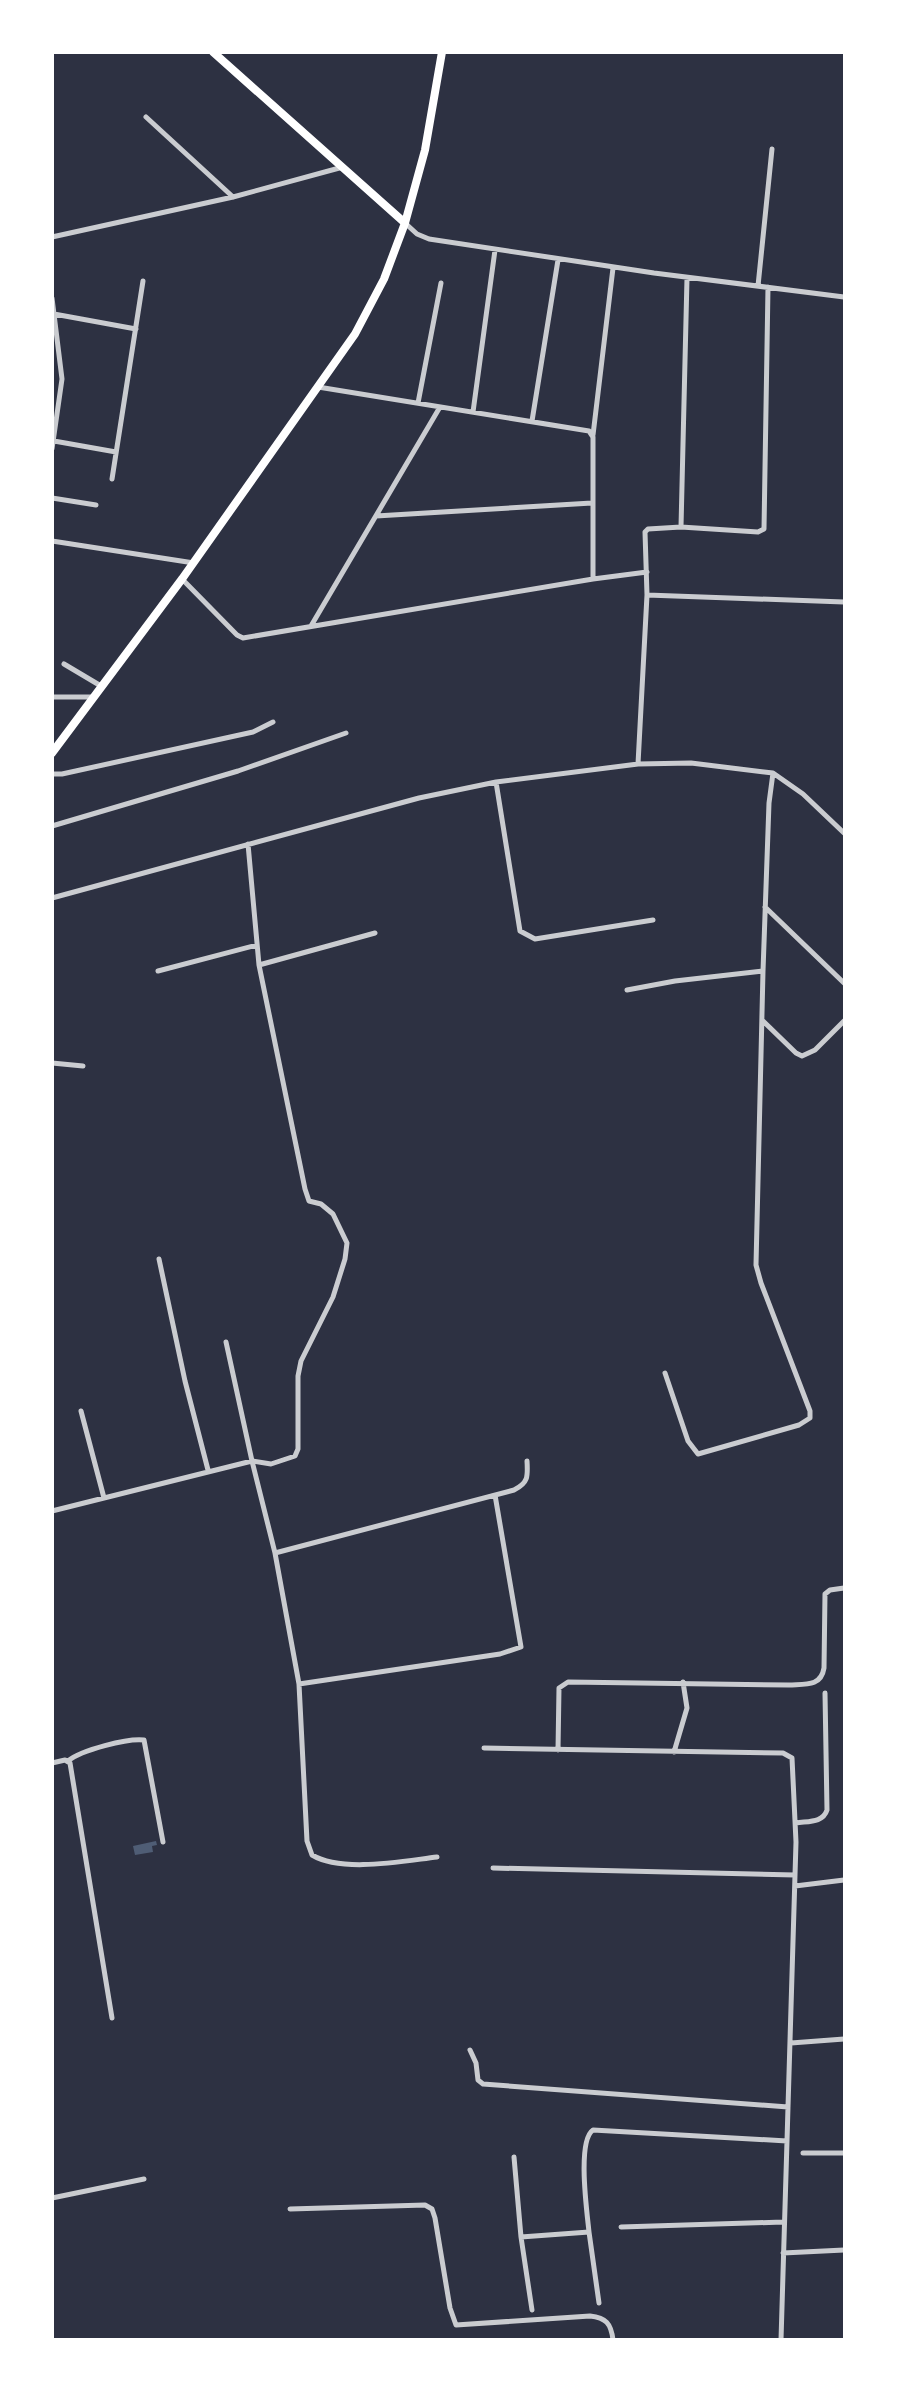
<svg xmlns="http://www.w3.org/2000/svg" width="897" height="2392" viewBox="0 0 897 2392" font-family="'DejaVu Sans',sans-serif">
<style>
.water{fill:#4f5d75}
.lines{fill:none;stroke-linecap:round;stroke-linejoin:round}
.minor{stroke:#caccd0;stroke-width:5}
.secondary{stroke:#fff;stroke-width:8}
</style>
<rect width="100%" height="100%" fill="#2d3142"/>
<!-- water -->
<path class="water" d="M 156,1841 L 157,1845 L 152,1846 L 153,1852 L 135,1855 L 133,1846 Z"/>
<g class="lines">
<!-- minor -->
<path class="minor" d="M 146,117 L 233,197
M 405,223 L 417,234 L 429,239 L 654,273 L 844,297
M 52,237 L 233,197 L 343,167
M 758,286 L 772,149
M 52,298 L 62,379 L 52,449
M 54,314 L 136,329
M 418,403 L 441,283
M 473,412 L 495,250
M 532,421 L 558,260
M 593,435 L 613,268
M 54,441 L 116,452
M 112,479 L 143,281
M 52,498 L 96,505
M 376,516 L 592,503
M 681,527 L 687,278
M 52,541 L 194,563
M 182,579 L 237,635 L 243,638 L 593,579 L 593,437 L 589,431 L 318,387
M 593,579 L 647,572
M 647,595 L 645,532 L 648,529 L 681,527 L 758,532 L 764,529 L 768,287
M 311,626 L 440,407
M 64,664 L 101,686
M 52,697 L 92,697
M 638,764 L 647,595 L 844,602
M 52,774 L 62,774 L 253,732 L 273,722
M 496,782 L 520,931 L 535,939 L 653,920
M 52,826 L 238,771 L 346,733
M 52,898 L 419,798 L 496,782 L 638,764 L 691,763 L 773,773 L 803,794 L 844,833
M 765,907 L 844,983
M 259,965 L 375,933
M 158,971 L 257,945
M 627,990 L 675,981 L 763,971
M 762,1020 L 796,1053 L 802,1056 L 815,1050 L 844,1021
M 52,1063 L 83,1066
M 159,1259 L 185,1381 L 208,1470
M 226,1342 L 252,1461 L 271,1464 L 295,1456 L 298,1449 L 298,1376 L 301,1361 L 333,1297 L 345,1259 L 347,1243 L 333,1214 L 321,1204 L 309,1201 L 305,1189 L 259,965 L 248,844
M 665,1373 L 688,1441 L 698,1454 L 799,1425 L 810,1418 L 810,1411 L 761,1283 L 756,1265 L 763,971 L 769,803 L 773,773
M 81,1411 L 104,1498
M 52,1511 L 252,1461 L 275,1553 L 514,1490 C 528,1483 528,1477 527,1461
M 275,1553 L 299,1684 L 307,1841 L 312,1855 C 342,1873 403,1861 437,1857
M 299,1684 L 500,1654 L 521,1647 L 495,1495
M 558,1750 L 559,1688 L 568,1682 L 789,1685 C 805,1684 821,1687 824,1668 L 825,1594 L 830,1590 L 844,1588
M 674,1752 L 687,1708 L 683,1682
M 68,1761 C 81,1750 128,1738 144,1740 L 163,1842
M 52,1763 L 65,1760 L 70,1763 L 112,2018
M 796,1823 C 808,1821 823,1823 827,1810 L 825,1693
M 493,1868 L 795,1875
M 795,1886 L 844,1880
M 791,2043 L 844,2039
M 470,2050 L 476,2063 L 478,2080 L 483,2084 L 788,2107 L 796,1842 L 792,1758 L 783,1753 L 484,1748
M 787,2141 L 788,2107
M 803,2153 L 844,2153
M 514,2157 L 521,2237 L 589,2232 C 587,2212 577,2141 593,2130 L 787,2141 L 781,2340
M 52,2198 L 144,2179
M 290,2209 L 425,2205 L 432,2209 L 435,2218 L 450,2308 L 456,2325 L 590,2316 C 606,2318 611,2323 613,2340
M 621,2227 L 783,2222
M 589,2232 L 599,2303
M 521,2237 L 532,2310
M 783,2253 L 844,2250"/>
<!-- secondary -->
<path class="secondary" d="M 213,52 L 405,223
M 52,753 L 182,579 L 355,334 L 384,279 L 405,223 L 425,150 L 442,52"/>
</g>
<!-- border -->
<rect width="897" height="2392" fill="none" stroke="#ffffff" stroke-width="108"/>
</svg>
